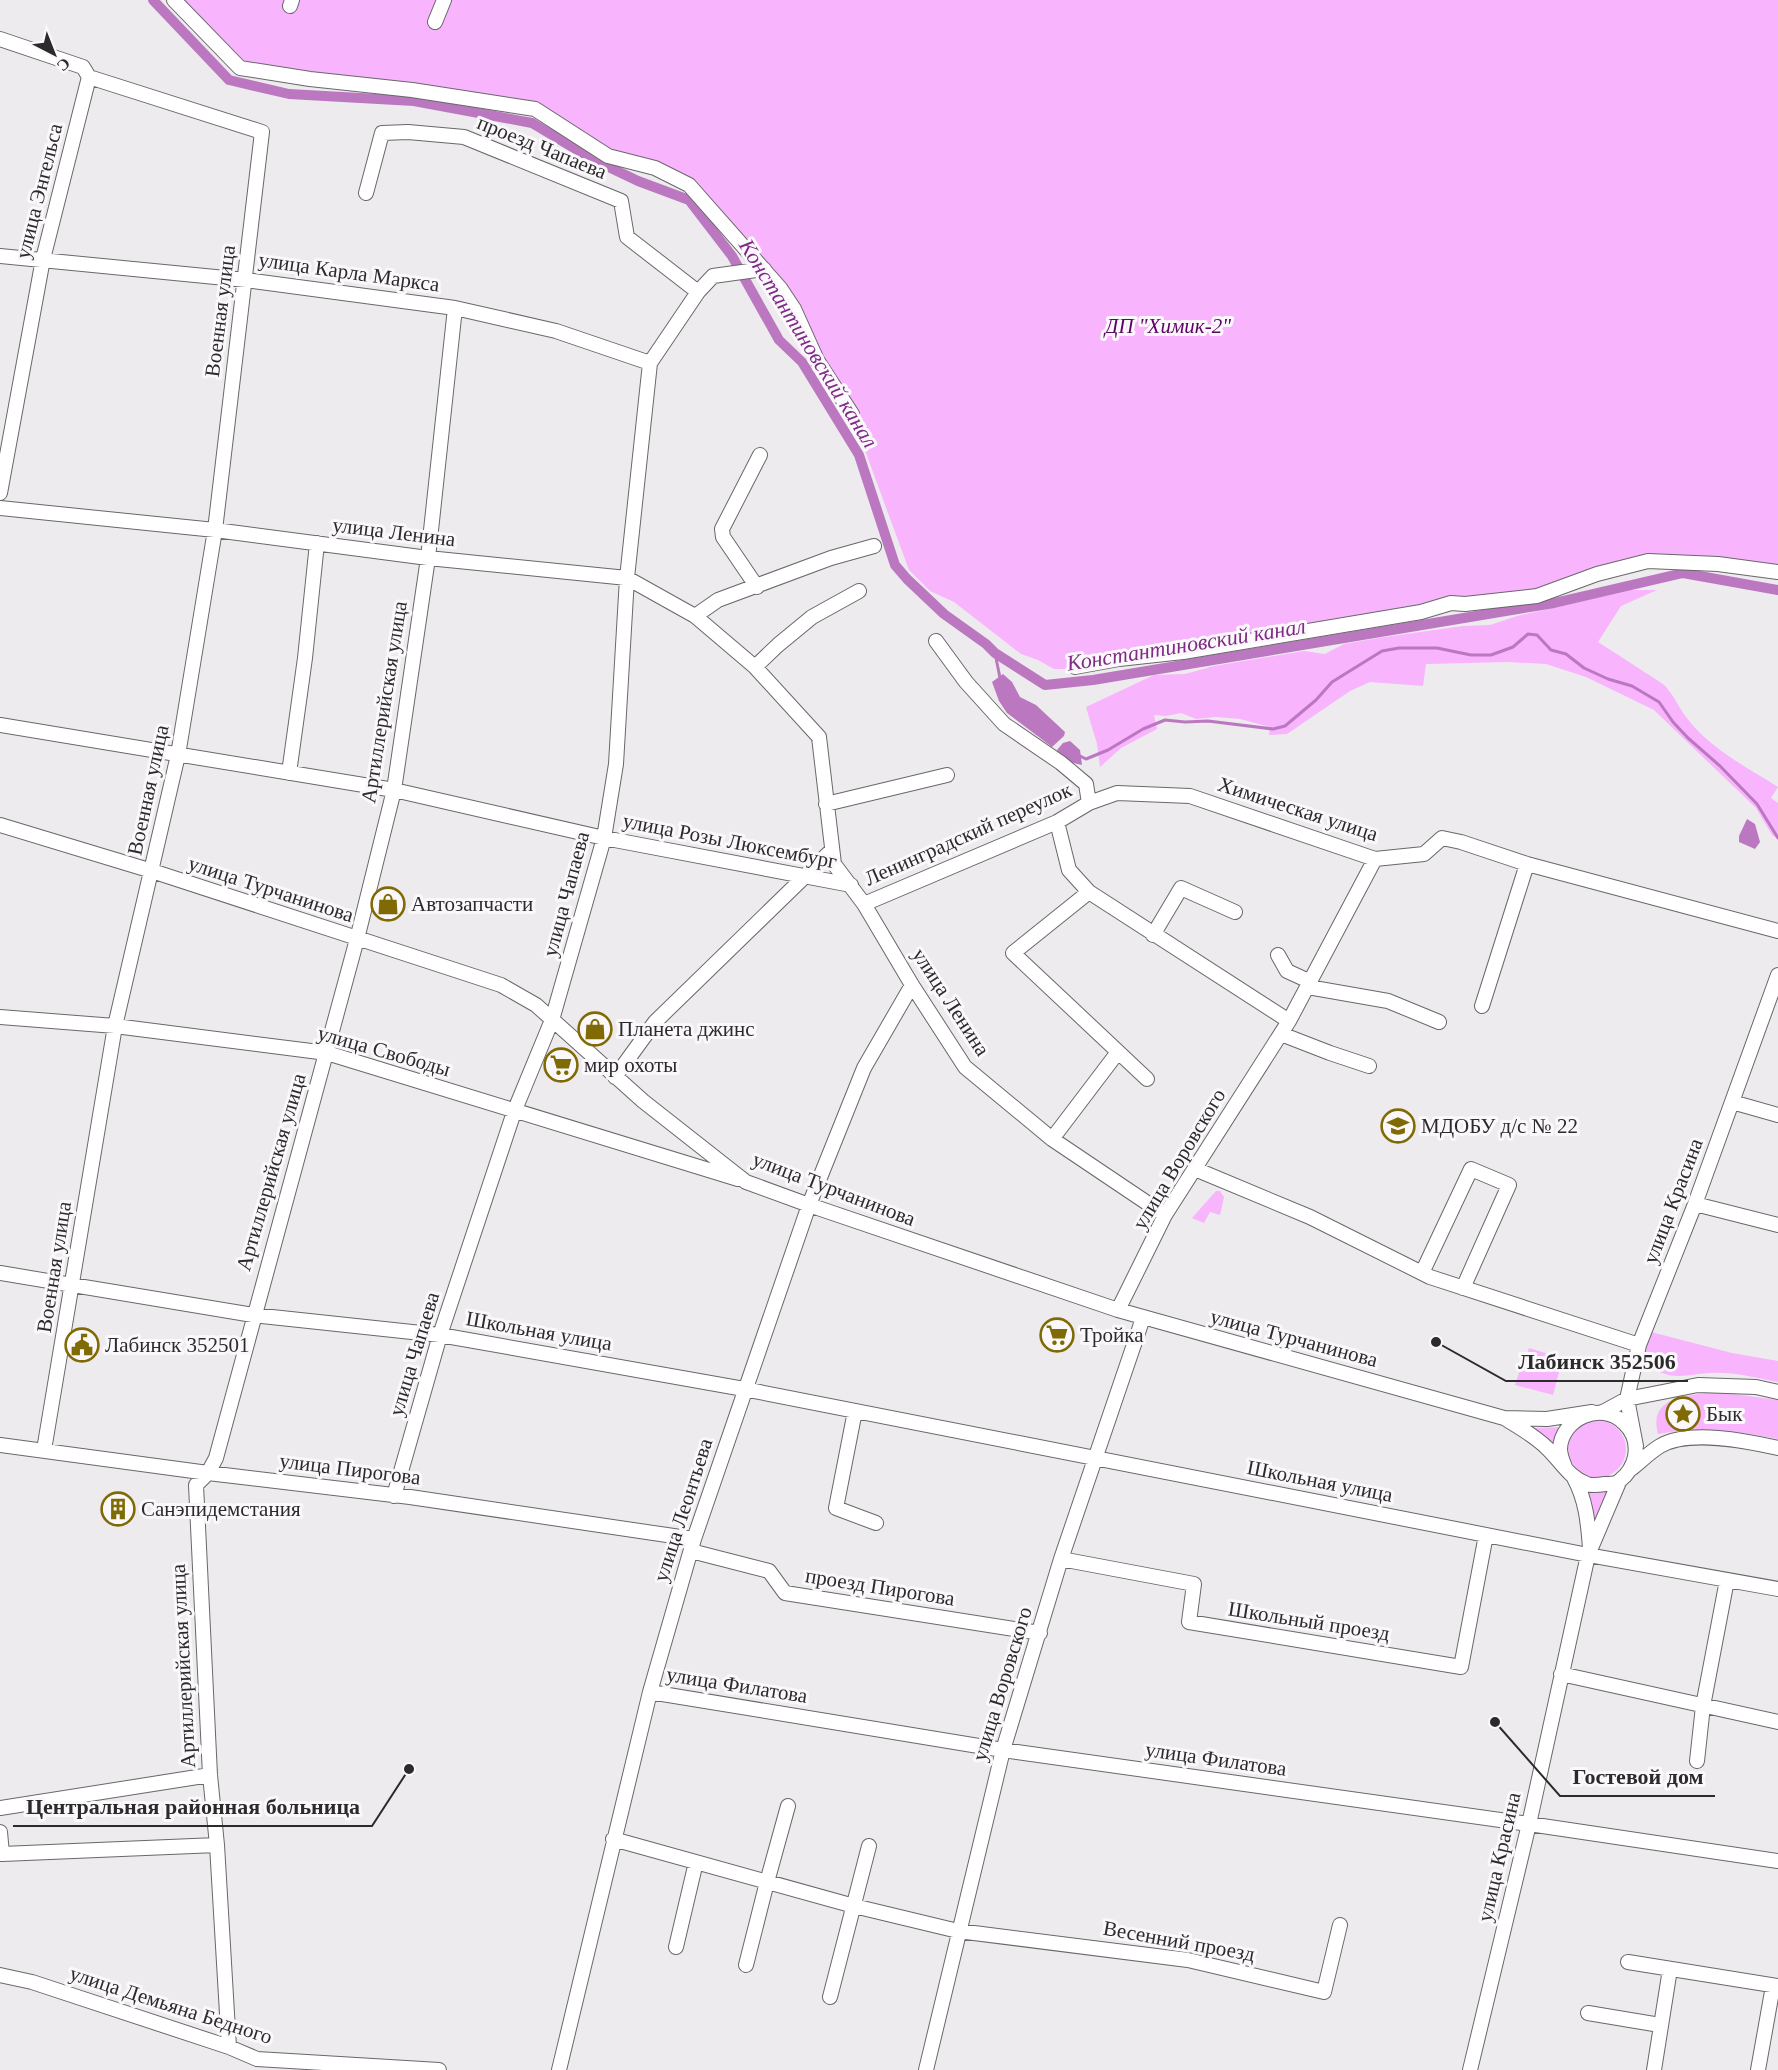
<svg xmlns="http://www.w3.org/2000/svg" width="1778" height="2070" viewBox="0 0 1778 2070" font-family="Georgia,serif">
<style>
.green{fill:#f8b4fd}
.water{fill:#bb77c0}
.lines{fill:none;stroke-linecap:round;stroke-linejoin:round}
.stream{stroke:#bb77c0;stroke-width:3}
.canal{stroke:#bb77c0;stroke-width:10}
.minor-casing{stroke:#69676a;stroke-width:16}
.minor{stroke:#fff;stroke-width:14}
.labels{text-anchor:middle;stroke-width:6;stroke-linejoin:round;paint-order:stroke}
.street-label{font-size:21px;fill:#2c2b2c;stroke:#fbf8fb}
.park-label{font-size:21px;font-style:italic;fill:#5c0264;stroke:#fbf8fb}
.poi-label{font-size:21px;fill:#2c2b2c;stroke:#fbf8fb;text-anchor:start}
.water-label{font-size:22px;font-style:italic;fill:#7d2b84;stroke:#fbf8fb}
.leader{fill:none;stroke:#2c2b2c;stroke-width:2}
.callout-dot{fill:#2c2b2c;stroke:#fbf8fb;stroke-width:2}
.callout-label{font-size:22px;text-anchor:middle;font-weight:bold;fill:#2c2b2c;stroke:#fbf8fb;stroke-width:6;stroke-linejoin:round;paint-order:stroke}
</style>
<rect width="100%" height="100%" fill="#edebee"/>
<!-- green -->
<path class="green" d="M 167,0 L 1778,0 L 1778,576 L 1647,563 L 1492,601 L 1073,669 L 1054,669 L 1038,660 L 1021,654 L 954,602 L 930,591 L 909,570 L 852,415 L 793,311 L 688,186 L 608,157 L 535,110 L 309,81 L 221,56 L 189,25 Z
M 1630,590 L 1657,590 L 1621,606 L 1598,642 L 1663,684 C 1675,695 1679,710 1690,722 C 1713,750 1748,768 1778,787 L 1771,798 L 1778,803 L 1778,839 L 1772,835 L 1756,808 L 1654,710 L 1586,677 L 1546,664 L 1508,662 L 1426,664 L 1423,686 L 1370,682 L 1350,691 L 1287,734 L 1269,735 L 1270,727 L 1240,719 L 1216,717 L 1196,719 L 1181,713 L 1166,716 L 1154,715 L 1157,729 L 1121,748 L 1100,767 L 1097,744 L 1086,707 L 1154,675 L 1185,674 L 1214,666 L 1304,651 L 1325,654 L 1344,644 L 1378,638 L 1463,626 L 1490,625 L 1517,616 Z
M 1216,1191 L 1220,1191 L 1224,1197 L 1220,1215 L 1210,1212 L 1204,1223 L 1192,1218 Z
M 1651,1332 L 1732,1353 L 1778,1361 L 1778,1382 C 1760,1379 1740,1373 1722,1373 C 1690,1371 1674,1386 1646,1363 L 1644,1351 Z
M 1529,1348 L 1555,1356 L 1550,1369 L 1559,1372 L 1553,1395 L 1515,1385 L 1522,1363 L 1524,1362 Z
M 1705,1393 L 1726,1393 L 1778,1400 L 1778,1439 C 1739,1431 1698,1426 1658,1434 C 1649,1400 1679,1397 1705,1393 Z
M1568 1449a29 29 0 1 1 58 0a29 29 0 1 1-58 0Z
M 1563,1427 L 1554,1446 L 1533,1428 Z
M 1585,1487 L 1611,1488 L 1596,1520 Z"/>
<!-- water -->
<path class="water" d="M 1003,674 L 1012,682 L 1020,697 L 1036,705 L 1065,732 L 1064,736 L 1052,747 L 1007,713 L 999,701 L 992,682 Z
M 1070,741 L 1080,750 L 1082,765 C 1072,763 1061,760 1057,750 L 1063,743 Z
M 1747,819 L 1755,824 L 1760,842 L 1755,849 L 1739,842 L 1739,836 Z"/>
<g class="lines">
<!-- stream -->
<path class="stream" d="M 995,653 L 1000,678
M 1078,755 L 1086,759 L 1108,750 L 1143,729 L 1165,720 L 1185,722 L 1208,721 L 1273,729 L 1285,726 L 1316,700 L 1332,682 L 1382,651 L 1399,648 L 1437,648 L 1471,655 L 1491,655 L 1513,647 L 1528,634 L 1537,635 L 1551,650 L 1566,654 L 1584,668 L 1608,679 L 1632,686 L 1659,702 L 1673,722 L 1688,738 L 1720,766 L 1757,804 L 1778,838"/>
<!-- canal -->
<path class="canal" d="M 153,0 L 229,80 L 289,94 L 414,101 L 532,123 L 594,160 L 638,181 L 689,200 L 732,256 L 779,340 L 802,362 L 859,455 L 895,565 L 907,579 L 944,614 L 986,644 L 995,653 L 1045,685 L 1093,680 L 1554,603 L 1683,573 L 1778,590"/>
<defs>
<path id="minor" d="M 174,0 L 240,68 L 310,79 L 412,90 L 535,109 L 608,156 L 655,168 L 689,185 L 780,288 L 794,309 L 817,360 L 852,414
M 290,6 L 292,0
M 435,22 L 444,0
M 0,39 L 83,67 L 89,77 L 262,132 L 215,530 L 178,755 L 115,1026 L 44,1450
M 366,193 L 382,133 L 408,132 L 464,137 L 621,201 L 627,237 L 698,292
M 0,256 L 246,280 L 455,308 L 556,331 L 650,363
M 0,493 L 43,259 L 89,77
M 0,508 L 215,530 L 428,558 L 627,578 L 695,616 L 755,667 L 819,737 L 834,864 L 864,904 L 912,985 L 965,1067 L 1052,1139 L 1165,1215
M 757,587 L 723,537 L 722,529 L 760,455
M 695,616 L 718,600 L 831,558 L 874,546
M 936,641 L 966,682 L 1004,724 L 1061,763 L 1086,784 L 1089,803 L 1117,793 L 1190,796 L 1375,859 L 1424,854 L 1442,838 L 1461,842 L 1527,864 L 1778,931
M 755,667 L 778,645 L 812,617 L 859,591
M 1075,667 L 1119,659 L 1183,652 L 1421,612 L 1451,603 L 1465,604 L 1537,596 L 1597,574 L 1648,561 L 1718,564 L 1778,572
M 0,725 L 394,790 L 604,838 L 851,885
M 289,773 L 305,658 L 317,543
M 826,804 L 947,775
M 1057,822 L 1069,870 L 1089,892 L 1289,1021
M 0,825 L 152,871 L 501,985 L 536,1005 L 643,1101 L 746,1182 L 809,1205 L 1118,1310 L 1504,1418 L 1547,1419 L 1592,1412
M 1089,892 L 1013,953 L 1147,1079
M 864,904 L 1057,822 L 1089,803
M 1153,935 L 1181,888 L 1235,912
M 1278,955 L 1287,971 L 1311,982
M 1308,987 L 1388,1001 L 1439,1022
M 1482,1006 L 1527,864
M 0,1017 L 115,1026 L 327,1053 L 738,1179
M 1281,1034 L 1330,1053 L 1369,1066
M 615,1077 L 655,1022 L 832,850
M 1732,1102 L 1778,1115
M 1052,1139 L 1118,1052
M 1195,1169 L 1310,1217 L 1430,1277 L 1639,1345
M 1695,1204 L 1778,1225
M 0,1273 L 253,1315 L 440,1335 L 744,1389 L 1588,1555 L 1778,1589
M 1422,1273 L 1471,1169 L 1509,1185 L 1463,1288
M 1118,1310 L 1165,1215 L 1289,1021 L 1375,859
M 855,1411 L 836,1508 L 876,1523
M 1603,1412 L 1627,1399 L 1698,1385 L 1756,1387 L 1778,1392
M 1506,1419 C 1520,1428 1535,1436 1547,1448 C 1560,1460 1569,1478 1587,1484 C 1592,1486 1599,1485 1605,1484 C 1609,1484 1615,1484 1618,1482 C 1620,1481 1623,1477 1625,1476 C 1639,1460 1640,1438 1624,1423 C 1601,1400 1561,1419 1560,1449 C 1560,1455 1563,1462 1565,1467
M 0,1445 L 208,1473 L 410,1497 L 694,1539
M 1636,1446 L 1627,1399 L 1639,1345 L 1695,1204 L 1778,975
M 1631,1469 C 1640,1462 1650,1452 1660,1446 C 1689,1429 1747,1441 1778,1448
M 1574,1478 C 1586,1500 1588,1522 1590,1548
M 394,1496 L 440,1335 L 514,1112 L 552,1020 L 604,838 L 616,764 L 627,578 L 650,363 L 698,292 L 713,276 L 764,269
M 691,1551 L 769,1571 L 785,1593 L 1040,1633
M 1061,1559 L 1194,1584 L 1189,1622 L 1461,1667 L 1486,1535
M 1561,1674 L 1778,1722
M 650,1692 L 1003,1750 L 1529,1824 L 1778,1861
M 1697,1761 L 1703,1706 L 1727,1580
M 0,1808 L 210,1775
M 0,1832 L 2,1854 L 217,1845
M 613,1839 L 854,1906 L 958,1931 L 1188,1960 L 1324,1992 L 1340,1925
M 676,1947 L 696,1862
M 1628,1962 L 1778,1986
M 746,1965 L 767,1882 L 788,1806
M 0,1975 L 32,1982 L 229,2047 L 257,2059 L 439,2070
M 830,1997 L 869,1846
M 1588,2013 L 1660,2025
M 229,2047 L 217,1845 L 210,1775 L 196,1485 L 208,1473 L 216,1458 L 357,939 L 394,790 L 428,558 L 455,308
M 559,2070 L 650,1692 L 694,1539 L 809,1205 L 864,1068 L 912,985
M 926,2070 L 1003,1750 L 1061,1559 L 1143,1318
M 1470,2070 L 1529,1824 L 1588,1555 L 1619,1482
M 1654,2070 L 1670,1969
M 1758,2070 L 1773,1986"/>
</defs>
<!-- minor casing -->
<use href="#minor" class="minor-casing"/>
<!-- minor -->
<use href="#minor" class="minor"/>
</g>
<!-- icons -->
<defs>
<symbol id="shop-ring" viewBox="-11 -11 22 22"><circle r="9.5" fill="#fbf8fb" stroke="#806a03" stroke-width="1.5"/><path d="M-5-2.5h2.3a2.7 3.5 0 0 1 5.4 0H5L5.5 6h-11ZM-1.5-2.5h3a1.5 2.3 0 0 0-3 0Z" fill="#806a03"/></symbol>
<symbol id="supermarket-ring" viewBox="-11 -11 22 22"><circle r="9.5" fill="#fbf8fb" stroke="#806a03" stroke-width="1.5"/><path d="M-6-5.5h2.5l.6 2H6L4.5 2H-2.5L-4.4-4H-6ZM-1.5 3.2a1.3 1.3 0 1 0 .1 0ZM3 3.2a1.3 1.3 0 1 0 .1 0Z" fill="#806a03"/></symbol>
<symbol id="school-ring" viewBox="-11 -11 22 22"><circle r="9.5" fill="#fbf8fb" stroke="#806a03" stroke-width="1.5"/><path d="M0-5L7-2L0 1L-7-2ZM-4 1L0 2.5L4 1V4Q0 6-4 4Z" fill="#806a03"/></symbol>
<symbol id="civic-ring" viewBox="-11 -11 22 22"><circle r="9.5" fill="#fbf8fb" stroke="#806a03" stroke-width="1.5"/><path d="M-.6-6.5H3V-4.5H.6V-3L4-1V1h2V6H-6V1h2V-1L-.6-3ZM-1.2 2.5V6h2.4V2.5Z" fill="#806a03"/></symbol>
<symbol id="sight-ring" viewBox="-11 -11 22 22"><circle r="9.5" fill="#fbf8fb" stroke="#806a03" stroke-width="1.5"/><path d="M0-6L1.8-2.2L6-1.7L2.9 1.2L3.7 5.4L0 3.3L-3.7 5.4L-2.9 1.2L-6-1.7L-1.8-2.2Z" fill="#806a03"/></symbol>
<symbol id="building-ring" viewBox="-11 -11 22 22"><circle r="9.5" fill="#fbf8fb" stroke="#806a03" stroke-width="1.5"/><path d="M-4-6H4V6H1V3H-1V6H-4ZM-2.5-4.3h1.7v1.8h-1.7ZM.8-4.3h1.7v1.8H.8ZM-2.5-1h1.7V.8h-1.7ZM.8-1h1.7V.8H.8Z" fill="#806a03"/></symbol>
</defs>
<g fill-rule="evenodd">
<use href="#shop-ring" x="369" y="885" width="38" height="38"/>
<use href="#shop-ring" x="576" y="1010" width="38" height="38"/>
<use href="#supermarket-ring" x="542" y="1046" width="38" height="38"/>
<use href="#school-ring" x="1379" y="1107" width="38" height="38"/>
<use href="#supermarket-ring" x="1038" y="1316" width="38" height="38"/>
<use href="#civic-ring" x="63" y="1326" width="38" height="38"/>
<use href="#sight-ring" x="1664" y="1395" width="38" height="38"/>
<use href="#building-ring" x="99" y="1490" width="38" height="38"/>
</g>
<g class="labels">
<!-- street labels -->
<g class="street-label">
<text transform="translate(542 147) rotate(22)" y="7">проезд Чапаева</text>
<text transform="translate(39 191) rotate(-76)" y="7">улица Энгельса</text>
<text transform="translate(349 272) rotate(8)" y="7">улица Карла Маркса</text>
<text transform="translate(220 311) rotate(-83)" y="7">Военная улица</text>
<text transform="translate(394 532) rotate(7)" y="7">улица Ленина</text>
<text transform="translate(384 702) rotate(-81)" y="7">Артиллерийская улица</text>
<text transform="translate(148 790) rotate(-78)" y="7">Военная улица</text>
<text transform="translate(1298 809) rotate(18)" y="7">Химическая улица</text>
<text transform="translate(968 834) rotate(-24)" y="7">Ленинградский переулок</text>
<text transform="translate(730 841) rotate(11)" y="7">улица Розы Люксембург</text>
<text transform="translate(271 889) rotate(18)" y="7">улица Турчанинова</text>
<text transform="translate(566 894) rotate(-75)" y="7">улица Чапаева</text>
<text transform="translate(951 1002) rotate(57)" y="7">улица Ленина</text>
<text transform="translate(384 1051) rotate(16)" y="7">улица Свободы</text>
<text transform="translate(1179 1159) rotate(-59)" y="7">улица Воровского</text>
<text transform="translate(271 1172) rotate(-74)" y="7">Артиллерийская улица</text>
<text transform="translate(834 1189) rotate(21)" y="7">улица Турчанинова</text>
<text transform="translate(1673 1201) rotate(-69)" y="7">улица Красина</text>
<text transform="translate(54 1267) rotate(-81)" y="7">Военная улица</text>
<text transform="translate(539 1331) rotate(10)" y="7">Школьная улица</text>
<text transform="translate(1294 1338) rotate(15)" y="7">улица Турчанинова</text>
<text transform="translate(414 1354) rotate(-73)" y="7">улица Чапаева</text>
<text transform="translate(350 1469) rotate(7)" y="7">улица Пирогова</text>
<text transform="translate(1320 1481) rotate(11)" y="7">Школьная улица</text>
<text transform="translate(683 1510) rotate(-72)" y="7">улица Леонтьева</text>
<text transform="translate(880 1587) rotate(9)" y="7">проезд Пирогова</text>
<text transform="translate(1309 1621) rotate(9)" y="7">Школьный проезд</text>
<text transform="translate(183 1666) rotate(-93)" y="7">Артиллерийская улица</text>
<text transform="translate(1002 1684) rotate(-73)" y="7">улица Воровского</text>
<text transform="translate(737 1685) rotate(9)" y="7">улица Филатова</text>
<text transform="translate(1216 1759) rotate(8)" y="7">улица Филатова</text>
<text transform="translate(1499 1857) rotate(-77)" y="7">улица Красина</text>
<text transform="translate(1179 1941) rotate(10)" y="7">Весенний проезд</text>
<text transform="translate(171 2005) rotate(18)" y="7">улица Демьяна Бедного</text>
</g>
<!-- park labels -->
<g class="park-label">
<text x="1168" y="333">ДП "Химик-2"</text>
</g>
<!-- poi labels -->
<g class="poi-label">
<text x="411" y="911">Автозапчасти</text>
<text x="618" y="1036">Планета джинс</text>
<text x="584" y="1072">мир охоты</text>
<text x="1421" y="1133">МДОБУ д/с № 22</text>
<text x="1080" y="1342">Тройка</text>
<text x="105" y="1352">Лабинск 352501</text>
<text x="1706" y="1421">Бык</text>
<text x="141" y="1516">Санэпидемстания</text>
</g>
<!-- water labels -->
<g class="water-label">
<text transform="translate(809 343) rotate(58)" y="8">Константиновский канал</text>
<text transform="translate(1186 644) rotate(-9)" y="8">Константиновский канал</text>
</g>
</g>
<!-- callouts -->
<path class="leader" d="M1436 1342L1506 1381H1688M1495 1722L1560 1796H1715M409 1769L372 1826H13"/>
<g class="callout-dot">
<circle cx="1436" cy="1342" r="6"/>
<circle cx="1495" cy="1722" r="6"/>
<circle cx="409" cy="1769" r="6"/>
</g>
<g class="callout-label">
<text x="1597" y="1369">Лабинск 352506</text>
<text x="1638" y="1784">Гостевой дом</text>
<text x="193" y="1814">Центральная районная больница</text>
</g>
<!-- north arrow -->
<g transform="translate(54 54) rotate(138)" stroke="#fbf8fb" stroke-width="4.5" paint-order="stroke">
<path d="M0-4.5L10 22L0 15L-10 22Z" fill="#2c2b2c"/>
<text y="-9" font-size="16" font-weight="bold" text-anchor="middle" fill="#2c2b2c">С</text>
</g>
</svg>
